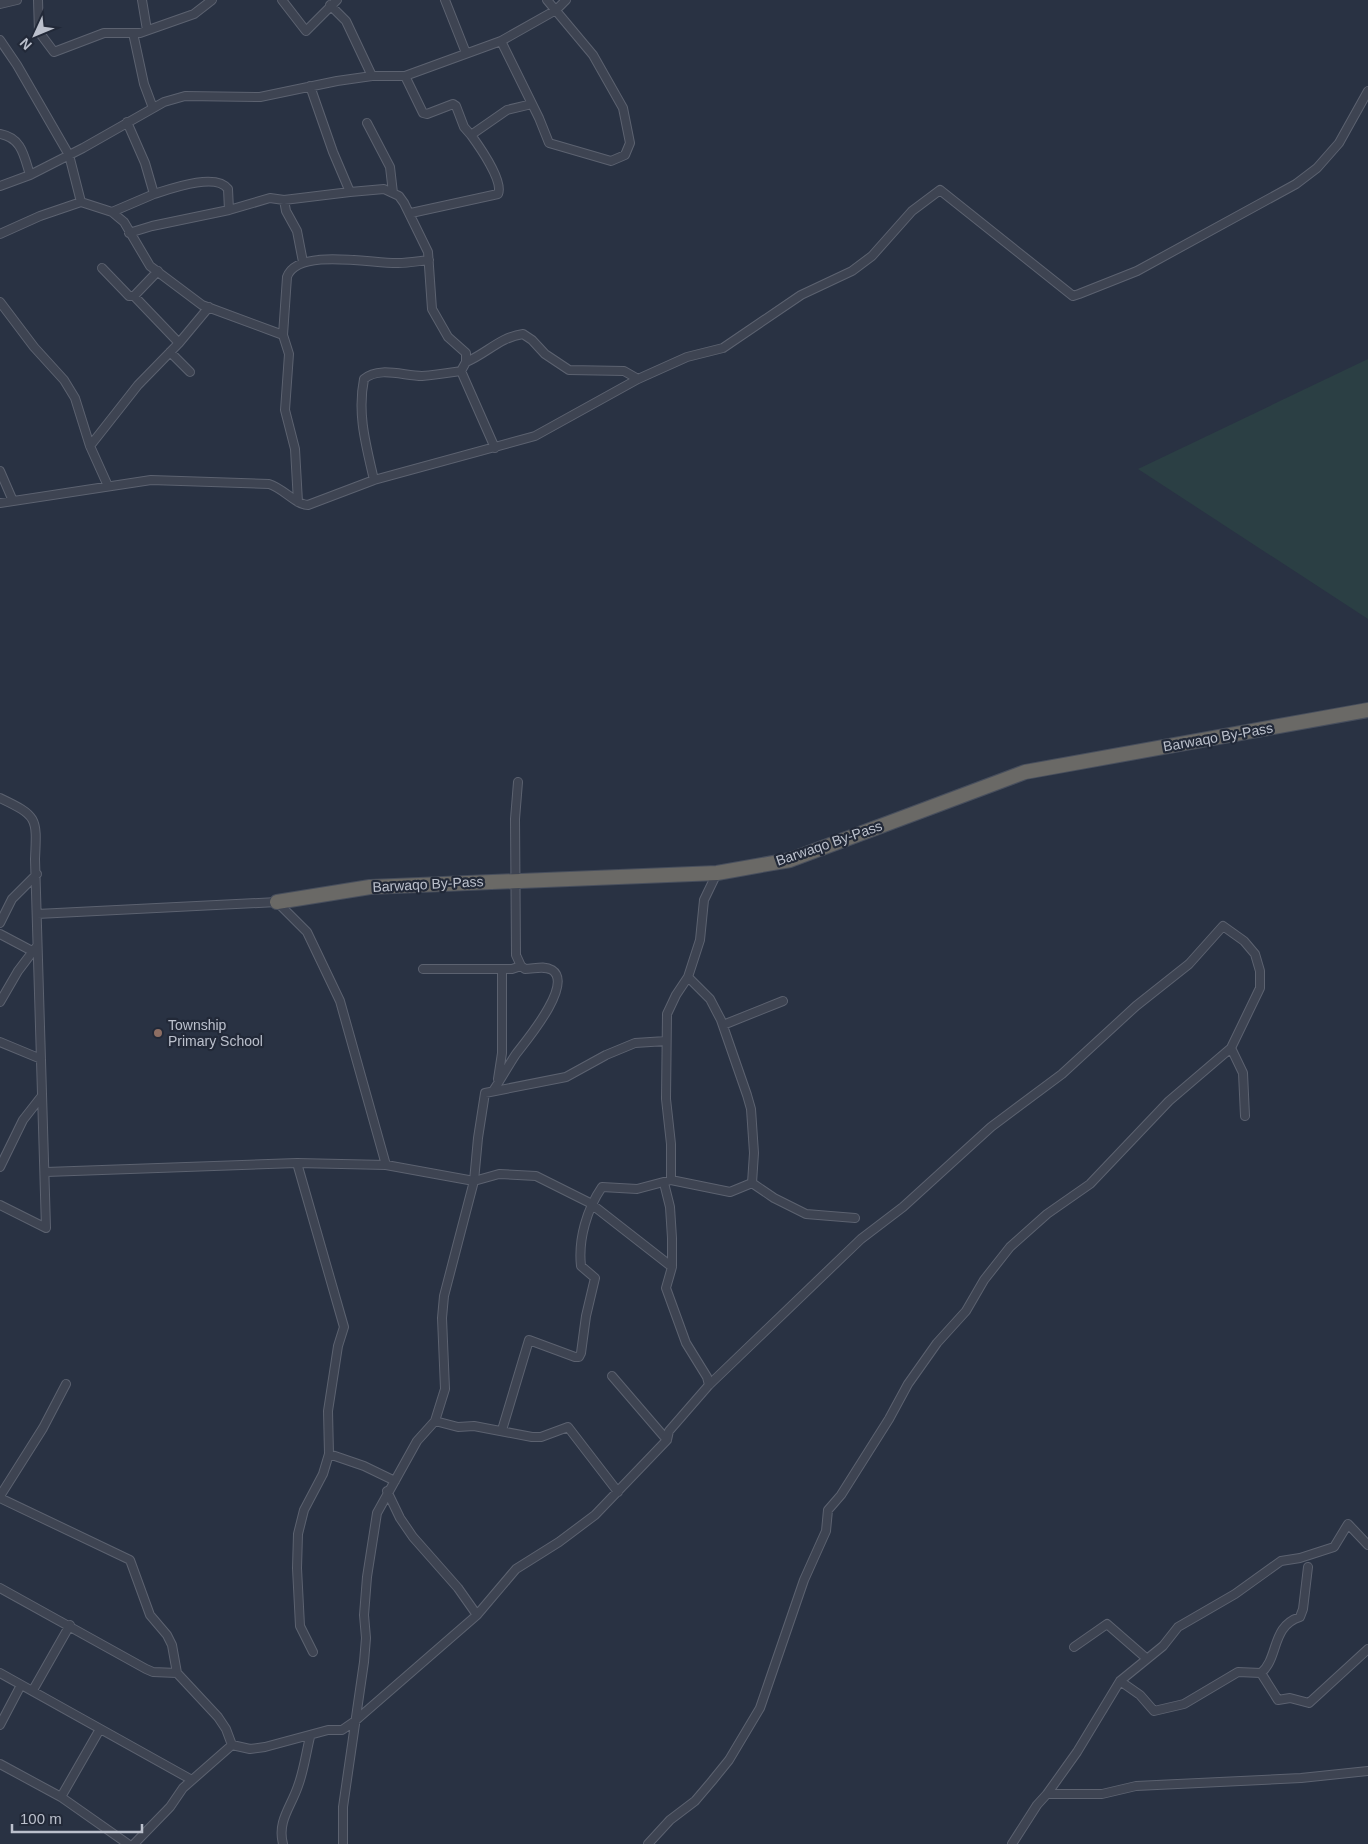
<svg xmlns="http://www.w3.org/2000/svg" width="1368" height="1844" viewBox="0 0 1368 1844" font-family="Helvetica,sans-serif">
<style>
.green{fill:#2b3f44}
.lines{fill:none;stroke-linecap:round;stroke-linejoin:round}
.minor-casing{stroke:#5c6270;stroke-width:10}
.trunk-casing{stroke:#484f5d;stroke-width:16}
.minor{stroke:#3e4452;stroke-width:8}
.trunk{stroke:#6a6966;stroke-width:14}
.education-dot{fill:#8d6e63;stroke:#222938;stroke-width:2}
.labels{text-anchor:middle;stroke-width:4.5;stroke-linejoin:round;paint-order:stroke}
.street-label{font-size:14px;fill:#bbc0cc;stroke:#222938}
.poi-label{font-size:14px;fill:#bbc0cc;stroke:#222938;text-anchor:start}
</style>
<rect width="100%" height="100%" fill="#293243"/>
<!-- green -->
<path class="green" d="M 1368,359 L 1368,619 L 1138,469 Z"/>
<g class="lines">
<defs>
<path id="minor" d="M 38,0 L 39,32 L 54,52 L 104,33 L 140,33 L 194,14 L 212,0
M 142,0 L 147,30
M 282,0 L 306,31 L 337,0
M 445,0 L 466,53
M 0,4 L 17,0
M 330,5 L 346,21 L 372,76
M 133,33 L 144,84 L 153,108
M 0,40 L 17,65 L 69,155 L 81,202 L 112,212 L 124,222 L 150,266 L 202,305 L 283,335 L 289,354 L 285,410 L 295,449 L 298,502
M 501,41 L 539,118 L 549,143 L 611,161 L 625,155 L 630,143 L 623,108 L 593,55 L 547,0
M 405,76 L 423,113 L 427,114 L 453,104 L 456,106 L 464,127 L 471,135 L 507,110 L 532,104
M 310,86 L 333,152 L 350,192 L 384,189 L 399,196 L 404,203 L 428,252 L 432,309 L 448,337 L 466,353 L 466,362 L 461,371 L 495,448
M 367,123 L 390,167 L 393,193
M 0,134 C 22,138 24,156 30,175
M 0,186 L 30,175 L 83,148 L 164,102 L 185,96 L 260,97 L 337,81 L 372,76 L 405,76 L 501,41 L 556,10 L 566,0
M 154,194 C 170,189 216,172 228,189 L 229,210
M 284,200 L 286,211 L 297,231 L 303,262
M 112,212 L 154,194 L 145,163 L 127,122
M 411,213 L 498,194 C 504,181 479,146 471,135
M 129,233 L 152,226 L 229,210 L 270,198 L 284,200 L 350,192
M 0,234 L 40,216 L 81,202
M 102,268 L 129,296 L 134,296 L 158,271
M 134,296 L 179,343
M 0,302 L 34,347 L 64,380 L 75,398 L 90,446 L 108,486
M 283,335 L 287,277 C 297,247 374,264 398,263 C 408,263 419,261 429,260
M 170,352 L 190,372
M 466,362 C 486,354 500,337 523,334 L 532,340 L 545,354 L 569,370 L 624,371 L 638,379
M 90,446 L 138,385 L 179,343 L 209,307
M 0,471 L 13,501
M 374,480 C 366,445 357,414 364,379 C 379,366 404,376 422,376 C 436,375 448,373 461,371
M 0,503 L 151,480 L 269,484 C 283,488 296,505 308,505 L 374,480 L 535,436 L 638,379 L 687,357 L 723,348 L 801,295 L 852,271 L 872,256 L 912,211 L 940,190 L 1073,296 L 1079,294 L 1137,271 L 1296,184 L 1317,168 L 1339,143 L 1368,91
M 0,798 C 38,816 37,818 35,859 L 46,1228 L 0,1205
M 37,914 L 277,902 L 307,932 L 340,1001 L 386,1165
M 0,923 L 12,899 L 37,874
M 0,934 L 34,952
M 423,969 L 512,969 L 521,966
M 688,977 L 710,999 L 721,1020 L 747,1095 L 751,1109 L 754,1153 L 752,1183
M 0,1002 L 18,971 L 37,946
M 723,1025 L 783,1001
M 0,1042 L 41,1059
M 498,1079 L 502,1053 L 502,969
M 493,1091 C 501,1079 508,1066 516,1054 C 526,1041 574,984 552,970 C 544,965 534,969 525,969 L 521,966 L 516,955 L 515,819 L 518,782
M 297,1163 L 344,1327 L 338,1346 L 328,1411 L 329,1454 L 323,1474 L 304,1510 L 298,1534 L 297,1568 L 300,1626 L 313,1652
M 0,1167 L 23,1120 L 41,1097
M 46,1172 L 297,1163 L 386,1165 L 474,1181 L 499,1174 L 536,1176 L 590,1203 L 672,1267
M 671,1180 L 671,1144 L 666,1099 L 667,1014 L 676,995 L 688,977 L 700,940 L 704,900 L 717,873
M 664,1183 L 670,1207 L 672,1238 L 672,1267 L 666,1288 L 686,1343 L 707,1377 L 709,1385
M 612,1376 L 667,1440
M 435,1421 L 458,1427 L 474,1426 L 532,1437 L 541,1437 L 568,1427 L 618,1492
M 502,1430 L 529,1340 L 575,1357 L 579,1357 L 581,1353 L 586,1316 L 595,1278 L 581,1266 C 578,1239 587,1209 602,1187 L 637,1189 L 671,1180 L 730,1192 L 752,1183 L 774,1198 L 806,1214 L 855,1218
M 329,1454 L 364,1466 L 395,1481
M 387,1491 L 400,1518 L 413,1537 L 458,1588 L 477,1615
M 0,1496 L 43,1428 L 66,1384
M 0,1498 L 130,1560 L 150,1615 L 167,1635 L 172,1645 L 177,1673 L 218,1717 L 226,1729 L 232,1745
M 0,1588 L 146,1669 L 153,1672 L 177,1673
M 1074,1647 L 1107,1624 L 1146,1658
M 0,1673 L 192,1780
M 1261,1673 L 1278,1700 L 1290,1698 L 1309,1703 L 1368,1649
M 1120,1681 L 1140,1695 L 1154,1711 L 1184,1704 L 1238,1672 L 1261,1673 C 1279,1658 1271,1626 1300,1617 L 1303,1609 L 1308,1567
M 33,1690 L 70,1625
M 0,1725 L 21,1685
M 0,1764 L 61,1797 L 128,1844
M 1047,1794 L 1077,1752 L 1120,1681 L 1163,1646 L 1178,1627 L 1235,1594 L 1281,1561 L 1300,1558 L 1334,1547 L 1348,1524 L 1368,1545
M 61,1797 L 100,1729
M 134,1844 L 170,1807 L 183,1788 L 232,1745 L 250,1749 L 265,1747 L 328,1730 L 342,1730 L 355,1721 L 477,1615 L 516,1569 L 559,1542 L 595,1515 L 667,1440 L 669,1431 L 709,1385 L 861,1239 L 903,1207 L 991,1127 L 1062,1074 L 1136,1006 L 1189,964 L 1223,926 L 1244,941 L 1255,954 L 1260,971 L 1260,988 L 1231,1048 L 1243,1073 L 1245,1116
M 283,1844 C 277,1821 291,1807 298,1786 C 304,1770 306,1753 310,1737
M 343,1844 L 343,1807 L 364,1662 L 366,1638 L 364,1615 L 367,1577 L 377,1513 L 417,1441 L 435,1421 L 445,1389 L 442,1318 L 444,1296 L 474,1181 L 478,1138 L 485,1093 L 566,1077 L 606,1055 L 635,1043 L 666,1041
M 648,1844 L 670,1820 L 695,1801 L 712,1781 L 729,1760 L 760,1708 L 804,1580 L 826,1531 L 828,1510 L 841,1495 L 889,1419 L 908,1384 L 937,1343 L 966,1311 L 984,1280 L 1010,1247 L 1047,1214 L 1090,1184 L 1169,1101 L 1231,1048
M 1012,1844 L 1037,1805 L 1047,1794 L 1102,1794 L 1136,1786 L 1301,1778 L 1368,1771"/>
<path id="trunk" d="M 277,902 L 370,887 L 717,873 L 790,860 L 1025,772 L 1368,710"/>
</defs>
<!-- minor casing -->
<use href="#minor" class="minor-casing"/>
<!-- trunk casing -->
<use href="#trunk" class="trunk-casing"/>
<!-- minor -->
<use href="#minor" class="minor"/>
<!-- trunk -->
<use href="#trunk" class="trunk"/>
</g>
<!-- markers -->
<circle class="education-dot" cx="158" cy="1033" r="5"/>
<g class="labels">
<!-- street labels -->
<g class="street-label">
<text transform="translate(1218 737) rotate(-10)" y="5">Barwaqo By-Pass</text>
<text transform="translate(829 843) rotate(-19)" y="5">Barwaqo By-Pass</text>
<text transform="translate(428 884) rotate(-3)" y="5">Barwaqo By-Pass</text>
</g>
<!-- poi labels -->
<g class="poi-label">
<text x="168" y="1030">Township<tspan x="168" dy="16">Primary School</tspan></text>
</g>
</g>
<!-- north arrow -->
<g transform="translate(35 35) rotate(226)" stroke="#222938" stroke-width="4" paint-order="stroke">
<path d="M0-4L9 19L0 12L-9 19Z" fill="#bbc0cc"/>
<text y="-8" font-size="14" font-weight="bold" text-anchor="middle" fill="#bbc0cc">N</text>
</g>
<!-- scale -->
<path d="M12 1824v8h130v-8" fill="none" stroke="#bbc0cc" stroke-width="2.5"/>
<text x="20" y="1824" font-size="15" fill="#bbc0cc" stroke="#222938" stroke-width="4" paint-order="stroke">100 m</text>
</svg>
